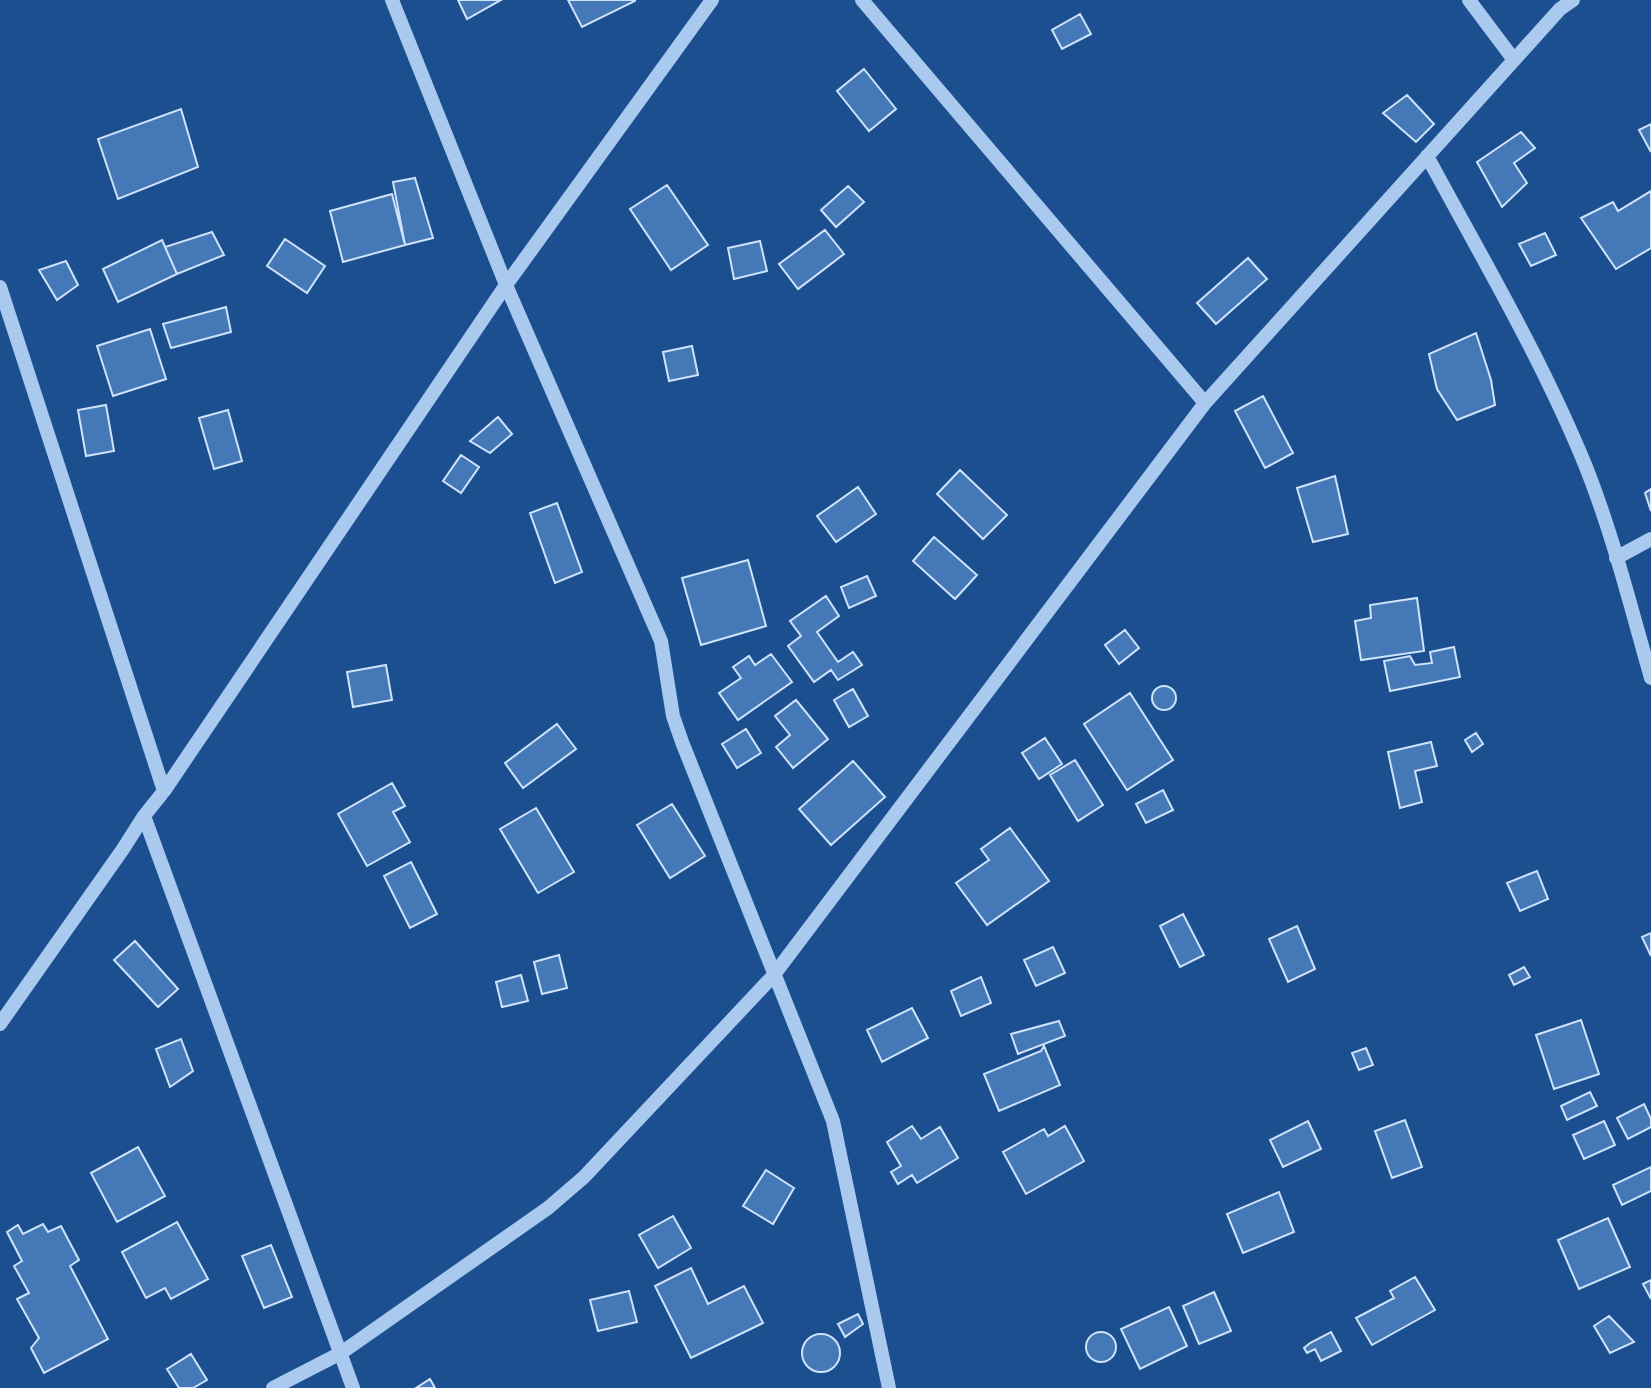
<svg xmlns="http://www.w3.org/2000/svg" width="1651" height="1388" viewBox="0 0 1651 1388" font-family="Signika,sans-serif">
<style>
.building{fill:#4478b7;stroke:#cfe3fa;stroke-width:2}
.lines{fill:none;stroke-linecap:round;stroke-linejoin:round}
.minor{stroke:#a9c9ee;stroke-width:14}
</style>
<rect width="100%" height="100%" fill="#1b4f8f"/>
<!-- building -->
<path class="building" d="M 458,0 L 501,0 L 467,19 Z
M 568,0 L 635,0 L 635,1 L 582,27 Z
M 1080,14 L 1091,34 L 1062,49 L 1052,30 Z
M 864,69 L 896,109 L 869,131 L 837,91 Z
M 1407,95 L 1434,124 L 1416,142 L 1383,113 Z
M 181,109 L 198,167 L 118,199 L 98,139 Z
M 1651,124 L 1651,152 L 1639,130 Z
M 1521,132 L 1535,148 L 1514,163 L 1527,183 L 1502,207 L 1477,162 Z
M 415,178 L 433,238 L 405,245 L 393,182 Z
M 667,185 L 708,245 L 671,270 L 630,209 Z
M 848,186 L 864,202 L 836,227 L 821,210 Z
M 1651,191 L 1651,248 L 1616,269 L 1581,218 L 1613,202 L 1618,211 Z
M 392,194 L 405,245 L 343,262 L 330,211 Z
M 825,230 L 844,254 L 798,289 L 779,264 Z
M 212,232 L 224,255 L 177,274 L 165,247 Z
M 1545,233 L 1556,255 L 1531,266 L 1519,244 Z
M 285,239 L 325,266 L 307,293 L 267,266 Z
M 162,240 L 177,274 L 118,302 L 103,269 Z
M 760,241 L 767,271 L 734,279 L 728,248 Z
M 1248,258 L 1267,279 L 1216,324 L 1197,303 Z
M 66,261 L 78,285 L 57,300 L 39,270 Z
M 226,307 L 231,332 L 171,348 L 163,324 Z
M 150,329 L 166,379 L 113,396 L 97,346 Z
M 1476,333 L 1491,380 L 1495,405 L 1457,420 L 1437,389 L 1429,354 Z
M 692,346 L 698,375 L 669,381 L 663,352 Z
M 1263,396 L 1293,453 L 1265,468 L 1235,411 Z
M 106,405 L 114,451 L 86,456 L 78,410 Z
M 228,410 L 242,461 L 214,469 L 199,418 Z
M 498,417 L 512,434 L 490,453 L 470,441 Z
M 461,455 L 479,467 L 461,493 L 443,481 Z
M 960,470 L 1007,515 L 983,539 L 937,494 Z
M 1335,476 L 1348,534 L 1313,542 L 1297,488 Z
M 858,487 L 876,514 L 836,542 L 817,516 Z
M 1651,489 L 1651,511 L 1645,493 Z
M 557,503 L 582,572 L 555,583 L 530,513 Z
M 934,537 L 977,575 L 955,599 L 913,561 Z
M 748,560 L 766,626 L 701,645 L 682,578 Z
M 867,576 L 876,596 L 849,608 L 841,587 Z
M 826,596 L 839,616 L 817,632 L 838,662 L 853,652 L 862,665 L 838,680 L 831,670 L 814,682 L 788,646 L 801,636 L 790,621 Z
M 1417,598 L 1424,651 L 1361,660 L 1355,621 L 1371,618 L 1370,605 Z
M 1125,630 L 1139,648 L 1119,664 L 1105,645 Z
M 1454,647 L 1460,677 L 1390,691 L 1384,661 L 1410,656 L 1415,665 L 1432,663 L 1430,652 Z
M 771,654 L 792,682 L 738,720 L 719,693 L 741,678 L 733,667 L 749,656 L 755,665 Z
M 386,665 L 392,700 L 353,707 L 347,672 Z
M1152 698a12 12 0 1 1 24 0a12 12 0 1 1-24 0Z
M 853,689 L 868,716 L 849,727 L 834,700 Z
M 1130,693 L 1173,760 L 1127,790 L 1084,724 Z
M 796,700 L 828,739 L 793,768 L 776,747 L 790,735 L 775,716 Z
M 557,724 L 576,749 L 523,788 L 505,763 Z
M 746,729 L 761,753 L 737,768 L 722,744 Z
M 1476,733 L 1483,744 L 1472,752 L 1465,740 Z
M 1045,738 L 1062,764 L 1039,779 L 1022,753 Z
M 1431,742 L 1437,766 L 1415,771 L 1422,802 L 1400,808 L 1388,752 Z
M 1075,760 L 1103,805 L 1078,821 L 1050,775 Z
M 853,761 L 885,797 L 831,845 L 799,809 Z
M 392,783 L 405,806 L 393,812 L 410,842 L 367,866 L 338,814 Z
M 1163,790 L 1173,810 L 1146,823 L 1136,804 Z
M 672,804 L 705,856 L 670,878 L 637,825 Z
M 536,808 L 574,872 L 538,893 L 500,829 Z
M 1010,828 L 1049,881 L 987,925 L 956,883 L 989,860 L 981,849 Z
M 411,862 L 437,914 L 410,928 L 384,876 Z
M 1537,871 L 1548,899 L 1520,911 L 1507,883 Z
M 1183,914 L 1204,955 L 1180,967 L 1160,926 Z
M 1297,926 L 1315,969 L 1288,982 L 1269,939 Z
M 1651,933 L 1651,956 L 1642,937 Z
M 135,941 L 178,989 L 158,1007 L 114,960 Z
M 1053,947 L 1065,973 L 1036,986 L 1024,960 Z
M 559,955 L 567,988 L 542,994 L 534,962 Z
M 1524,967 L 1530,977 L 1514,985 L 1509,975 Z
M 521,975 L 528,1001 L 502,1007 L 496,982 Z
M 981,977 L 991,1003 L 961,1016 L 951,991 Z
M 912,1008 L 928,1038 L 882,1062 L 867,1030 Z
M 1581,1020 L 1599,1074 L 1554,1089 L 1536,1035 Z
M 1059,1021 L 1065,1036 L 1018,1054 L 1011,1034 Z
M 181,1039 L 193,1071 L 170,1087 L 156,1049 Z
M 1044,1046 L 1060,1085 L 999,1111 L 984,1074 L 1041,1051 Z
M 1366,1048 L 1373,1065 L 1359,1070 L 1352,1053 Z
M 1590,1092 L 1597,1106 L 1567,1120 L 1561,1106 Z
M 1644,1104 L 1651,1119 L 1651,1127 L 1628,1139 L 1617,1118 Z
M 1405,1120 L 1422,1167 L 1392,1178 L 1375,1131 Z
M 1308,1121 L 1321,1149 L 1283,1167 L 1270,1140 Z
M 1604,1121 L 1615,1145 L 1584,1159 L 1573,1135 Z
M 912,1126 L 921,1139 L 940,1127 L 958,1158 L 917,1183 L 912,1175 L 898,1184 L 891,1172 L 901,1166 L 887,1142 Z
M 1065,1126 L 1084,1161 L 1026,1194 L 1003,1152 L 1044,1129 L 1048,1136 Z
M 138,1147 L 165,1196 L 117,1222 L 91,1173 Z
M 1651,1167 L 1651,1191 L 1622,1205 L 1613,1185 Z
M 766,1170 L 794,1188 L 773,1224 L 743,1206 Z
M 1279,1192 L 1294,1232 L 1243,1253 L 1227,1214 Z
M 673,1216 L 691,1248 L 658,1268 L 639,1235 Z
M 1608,1218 L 1630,1267 L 1579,1289 L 1558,1240 Z
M 177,1222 L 208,1279 L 171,1299 L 165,1288 L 146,1298 L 122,1252 Z
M 43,1224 L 48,1232 L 61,1226 L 79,1260 L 70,1266 L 108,1339 L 44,1373 L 31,1348 L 39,1338 L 17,1299 L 29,1293 L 14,1266 L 22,1261 L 7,1232 L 18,1225 L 23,1234 Z
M 271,1245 L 292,1297 L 264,1308 L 242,1256 Z
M 691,1268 L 708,1304 L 744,1286 L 763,1323 L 691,1358 L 655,1286 Z
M 1415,1277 L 1435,1310 L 1372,1345 L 1356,1318 L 1394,1298 L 1390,1291 Z
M 1651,1280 L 1651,1299 L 1643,1284 Z
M 629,1291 L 637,1322 L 598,1331 L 590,1300 Z
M 1214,1292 L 1231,1331 L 1199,1344 L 1183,1306 Z
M 1169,1307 L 1187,1346 L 1140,1369 L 1121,1329 Z
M 858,1314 L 863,1324 L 845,1337 L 838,1324 Z
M 1609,1316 L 1634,1342 L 1610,1353 L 1594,1326 Z
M 1331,1332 L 1341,1351 L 1321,1361 L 1315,1349 L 1307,1353 L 1304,1348 L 1310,1343 Z
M1086 1347a15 15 0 1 1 30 0a15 15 0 1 1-30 0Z
M802 1353a19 19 0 1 1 38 0a19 19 0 1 1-38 0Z
M 191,1354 L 207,1380 L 193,1388 L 179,1388 L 167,1369 Z
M 430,1379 L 435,1388 L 416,1388 Z"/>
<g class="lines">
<!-- minor -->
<path class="minor" d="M 392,0 L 506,285 L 661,641 L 673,716 L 682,742 L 833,1121 L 889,1388
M 862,0 L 1205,403
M 1469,0 L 1514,60
M 1427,156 C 1482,258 1542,359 1586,467 C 1613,535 1631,608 1651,678
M 0,287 L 164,791
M 1616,558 L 1651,539
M 144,816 L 353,1388
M 0,1024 L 123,849 L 144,816 L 164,791 L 506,285 L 712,0
M 273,1388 L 341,1353 L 548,1208 L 584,1177 L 773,976 L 1205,403 L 1560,9 L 1573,0"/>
</g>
</svg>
